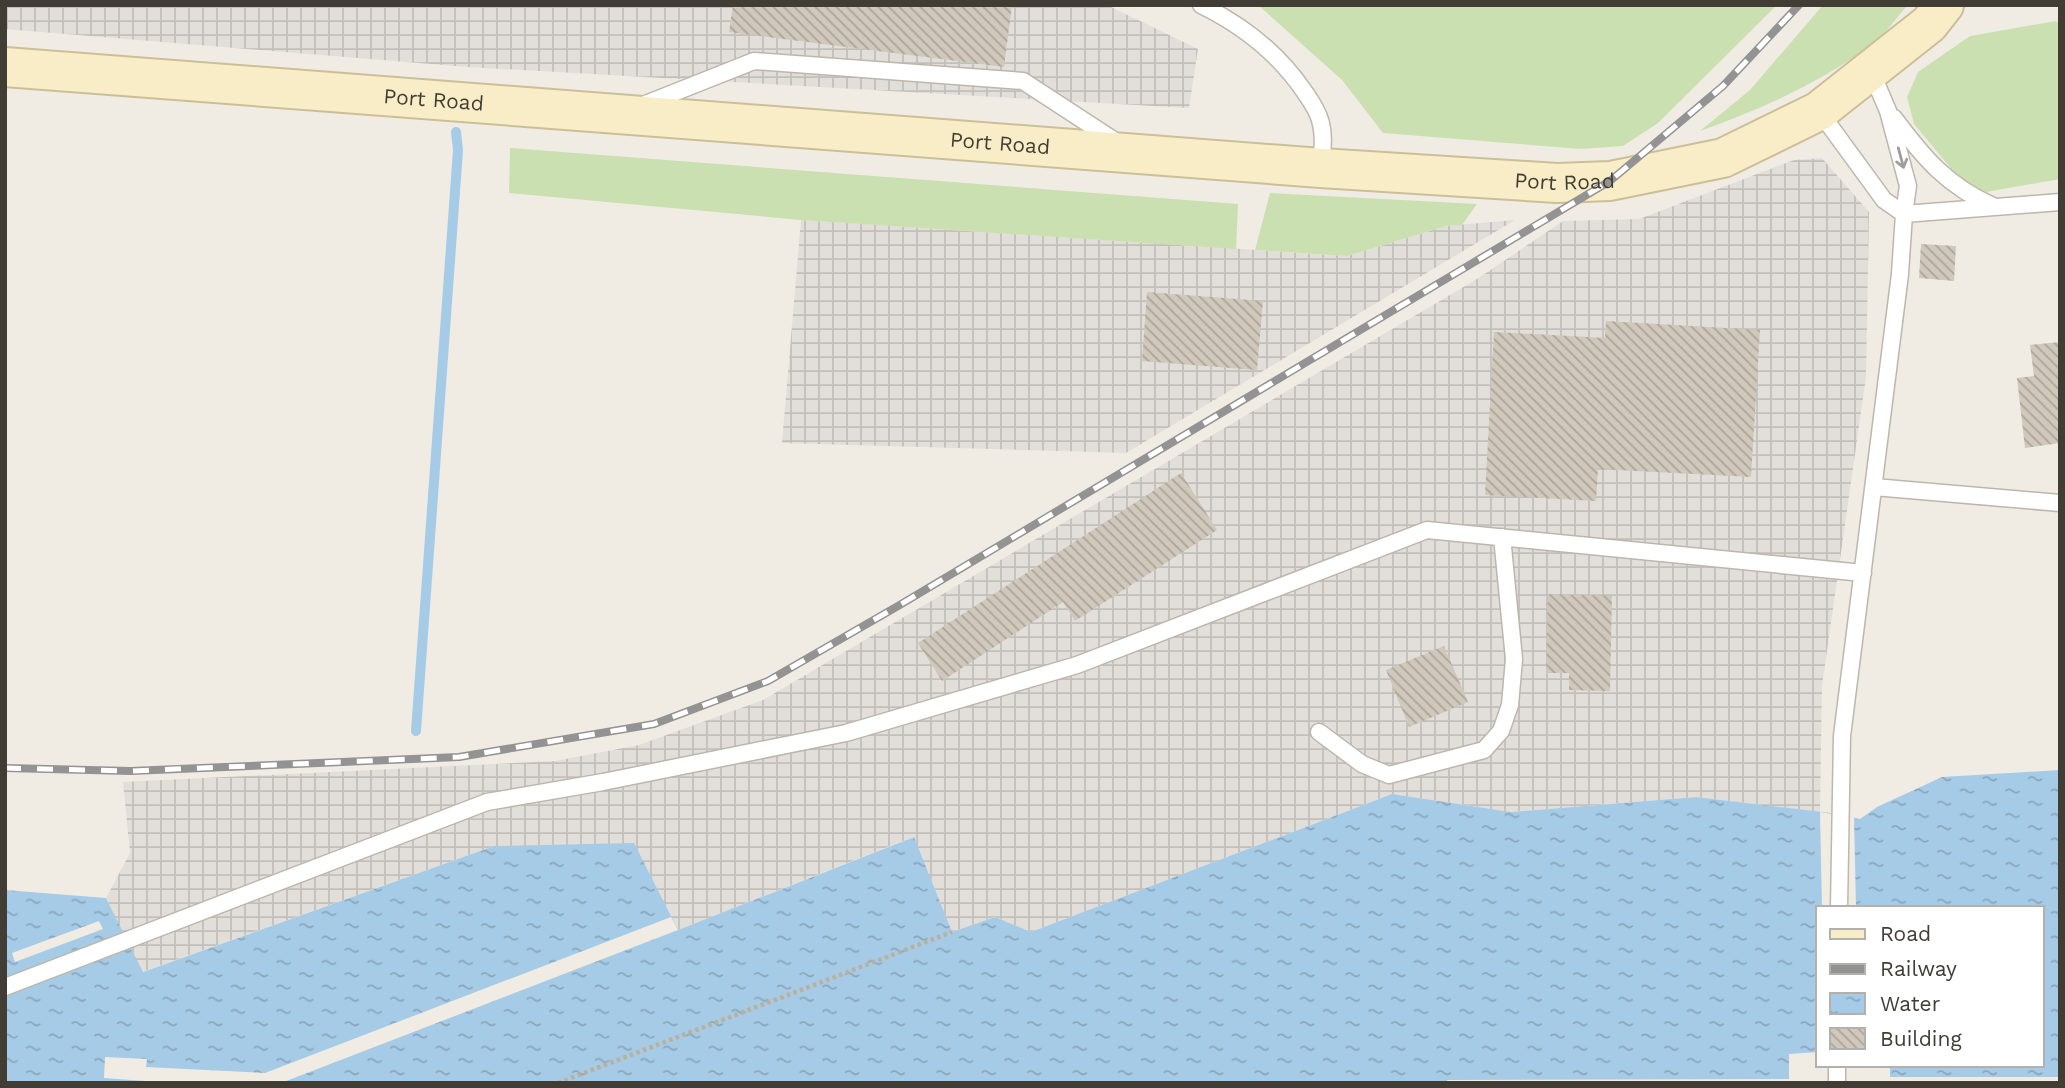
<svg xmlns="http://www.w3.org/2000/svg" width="2065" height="1088" viewBox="0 0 2065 1088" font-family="'Work Sans',sans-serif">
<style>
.industrial{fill:url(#industrial-grid)}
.grass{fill:#cae0b1}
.water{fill:url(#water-ripples);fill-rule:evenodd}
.pier{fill:#f0ece4}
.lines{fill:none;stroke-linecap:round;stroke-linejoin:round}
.stream{stroke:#a6cbe7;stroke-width:10}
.building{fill:url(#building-back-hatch)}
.service-casing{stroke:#bdb7ab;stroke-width:19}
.secondary-casing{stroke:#cbbf98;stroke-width:42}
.path{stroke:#bab09b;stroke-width:4.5;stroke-dasharray:3.5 3.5;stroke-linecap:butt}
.service{stroke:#fff;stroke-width:16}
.secondary{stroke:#f8edc6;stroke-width:38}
.rail-casing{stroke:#939393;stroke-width:8}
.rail{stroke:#fff;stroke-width:5;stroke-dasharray:16;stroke-linecap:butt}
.oneway{stroke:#a09e9a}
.labels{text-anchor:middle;stroke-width:7;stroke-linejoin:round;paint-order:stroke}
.street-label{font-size:21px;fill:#413d35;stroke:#fff}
</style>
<defs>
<pattern id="industrial-grid" width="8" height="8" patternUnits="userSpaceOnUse" patternTransform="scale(1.75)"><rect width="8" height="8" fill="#e2ded9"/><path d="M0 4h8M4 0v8" fill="none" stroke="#c3bfbb"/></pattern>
<pattern id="water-ripples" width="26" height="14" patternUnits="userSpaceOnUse" patternTransform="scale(1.75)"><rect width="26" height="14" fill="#a6cbe7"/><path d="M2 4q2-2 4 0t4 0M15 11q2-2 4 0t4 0" fill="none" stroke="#89a6bc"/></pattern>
<pattern id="building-back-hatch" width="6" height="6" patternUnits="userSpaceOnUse" patternTransform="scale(1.75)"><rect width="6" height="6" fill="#d0c8bb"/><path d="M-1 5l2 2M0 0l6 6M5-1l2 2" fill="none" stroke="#aaa499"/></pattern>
</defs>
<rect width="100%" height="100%" fill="#f0ece4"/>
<!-- industrial -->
<path class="industrial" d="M 5,5 L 1107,5 L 1198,49 L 1189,108 L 467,67 L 5,29 Z
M 1822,158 L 1869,212 L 1866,377 L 1822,686 L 1820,812 L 1696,797 L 1511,812 L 1392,794 L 1031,932 L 995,917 L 952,932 L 913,837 L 678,930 L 494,846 L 142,972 L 106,898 L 130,853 L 123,782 L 555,761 L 639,745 L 763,700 L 1477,279 L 1563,221 L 1639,219 L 1794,160 Z
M 801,220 L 1347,256 L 1446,226 L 1515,220 L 1126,453 L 782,443 Z"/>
<!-- grass -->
<path class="grass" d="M 1258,5 L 1777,5 L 1658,123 L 1623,146 L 1580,149 L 1383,133 L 1342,80 Z
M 1823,5 L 1908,5 C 1896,18 1885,35 1871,45 C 1820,83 1759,110 1700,131 L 1750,90 Z
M 2056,21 L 2060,24 L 2060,179 L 1986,192 L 1964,184 L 1914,124 L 1907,97 L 1918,72 L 1970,36 Z
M 510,148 L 1238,204 L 1236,249 L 801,220 L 509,193 Z
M 1270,193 L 1477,204 L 1462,225 L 1446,226 L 1347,256 L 1255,250 Z"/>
<!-- water -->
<path class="water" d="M 2060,770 L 2060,1083 L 5,1083 L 5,890 L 106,898 L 143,972 L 494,846 L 634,843 L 678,930 L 914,837 L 952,932 L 995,917 L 1031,932 L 1392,794 L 1511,812 L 1696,797 L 1840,814 L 1860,819 L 1877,807 L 1942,777 ZM 1818,908 L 2042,908 L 2042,1065 L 1818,1065 Z"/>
<!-- pier -->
<path class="pier" d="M 1820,812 L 1854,817 L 1856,908 L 1822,908 Z
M 671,917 L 678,930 L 281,1083 L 172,1083 L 104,1078 L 105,1057 L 147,1059 L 146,1067 L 265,1073 Z
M 99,921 L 103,929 L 15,962 L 12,953 Z
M 1818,1052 L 1818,1065 L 1890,1065 L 1890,1077 L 2060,1077 L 2060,1083 L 1447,1083 L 1447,1080 L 1789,1079 L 1789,1054 Z"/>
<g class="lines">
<!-- stream -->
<path class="stream" d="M 416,731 L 458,150 L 456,132"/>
</g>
<!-- building -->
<path class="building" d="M 733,5 L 1012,5 L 1004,67 L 729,32 Z
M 1921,244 L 1956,246 L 1954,281 L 1919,278 Z
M 1147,292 L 1263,301 L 1257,370 L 1142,361 Z
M 1606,321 L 1760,330 L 1751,477 L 1598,469 L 1596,501 L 1485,495 L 1494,332 L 1605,338 Z
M 2060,342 L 2060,443 L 2025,448 L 2017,378 L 2034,376 L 2030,345 Z
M 1181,473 L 1217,530 L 1075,621 L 1063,602 L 942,681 L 918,643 Z
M 1548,594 L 1612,596 L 1610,691 L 1569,690 L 1569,673 L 1546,673 Z
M 1444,646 L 1468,702 L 1409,727 L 1386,670 Z"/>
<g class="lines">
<defs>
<path id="service" d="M 1201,5 C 1242,25 1278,53 1304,91 C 1310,100 1317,109 1320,120 C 1325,136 1322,152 1321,168
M 643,105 L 754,61 L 1023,81 L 1118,143
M 1819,111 L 1884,200 L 1904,214 L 1908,186 L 1888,111 L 1871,71
M 1894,118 C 1923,157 1947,186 1993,206
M 1874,487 L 2060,503
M 1319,732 L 1362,764 L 1389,775 L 1484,750 L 1501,731 L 1510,705 L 1514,659 L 1502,537
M 1839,908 L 1842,736 L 1900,274 L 1904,214 L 2060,202
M 5,987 L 487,802 L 603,782 L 846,733 L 1077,665 L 1427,530 L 1863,573
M 1837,1083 L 1837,1065"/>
<g id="secondary">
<path id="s1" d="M 5,67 L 1321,168 L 1557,183 L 1610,181 L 1723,158 L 1819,111 L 1929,24 L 1944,5"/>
</g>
</defs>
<!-- service casing -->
<use href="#service" class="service-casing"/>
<!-- secondary casing -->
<use href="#secondary" class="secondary-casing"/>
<!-- path -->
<path class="path" d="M 558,1083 L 952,932"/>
<!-- service -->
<use href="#service" class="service"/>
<!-- secondary -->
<use href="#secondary" class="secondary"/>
<defs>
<path id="rail" d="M 5,768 L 131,771 L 459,757 L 654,724 L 768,681 L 898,606 L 1610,181 L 1723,86 L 1799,5"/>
</defs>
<!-- rail casing -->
<use href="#rail" class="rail-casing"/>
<!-- rail -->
<use href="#rail" class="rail"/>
</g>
<!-- one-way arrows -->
<defs><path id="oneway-shaft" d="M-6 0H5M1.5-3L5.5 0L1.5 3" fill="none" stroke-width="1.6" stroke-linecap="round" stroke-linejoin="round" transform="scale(1.75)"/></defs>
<use class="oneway" href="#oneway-shaft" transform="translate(1901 158) rotate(75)"/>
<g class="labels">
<!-- street labels -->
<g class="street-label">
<text dy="7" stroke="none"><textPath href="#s1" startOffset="430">Port Road</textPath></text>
<text dy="7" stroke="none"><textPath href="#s1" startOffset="998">Port Road</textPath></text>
<text dy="7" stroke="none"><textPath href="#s1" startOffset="1564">Port Road</textPath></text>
</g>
</g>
<!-- border -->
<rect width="2065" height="1088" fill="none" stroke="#413d35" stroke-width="14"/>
<!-- legend -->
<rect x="1816" y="906" width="228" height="161" fill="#ffffff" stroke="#b3b1ae" stroke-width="2"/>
<rect x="1830" y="929" width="35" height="10" fill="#f8edc6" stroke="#b3b1ae" stroke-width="2"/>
<text x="1880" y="941" font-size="21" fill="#413d35">Road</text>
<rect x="1830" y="964" width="35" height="10" fill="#939393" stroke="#b3b1ae" stroke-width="2"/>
<text x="1880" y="976" font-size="21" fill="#413d35">Railway</text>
<rect x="1830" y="993" width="35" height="21" fill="url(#water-ripples)" stroke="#b3b1ae" stroke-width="2"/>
<text x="1880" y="1011" font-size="21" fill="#413d35">Water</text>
<rect x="1830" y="1028" width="35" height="21" fill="url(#building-back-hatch)" stroke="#b3b1ae" stroke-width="2"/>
<text x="1880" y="1046" font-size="21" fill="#413d35">Building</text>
</svg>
